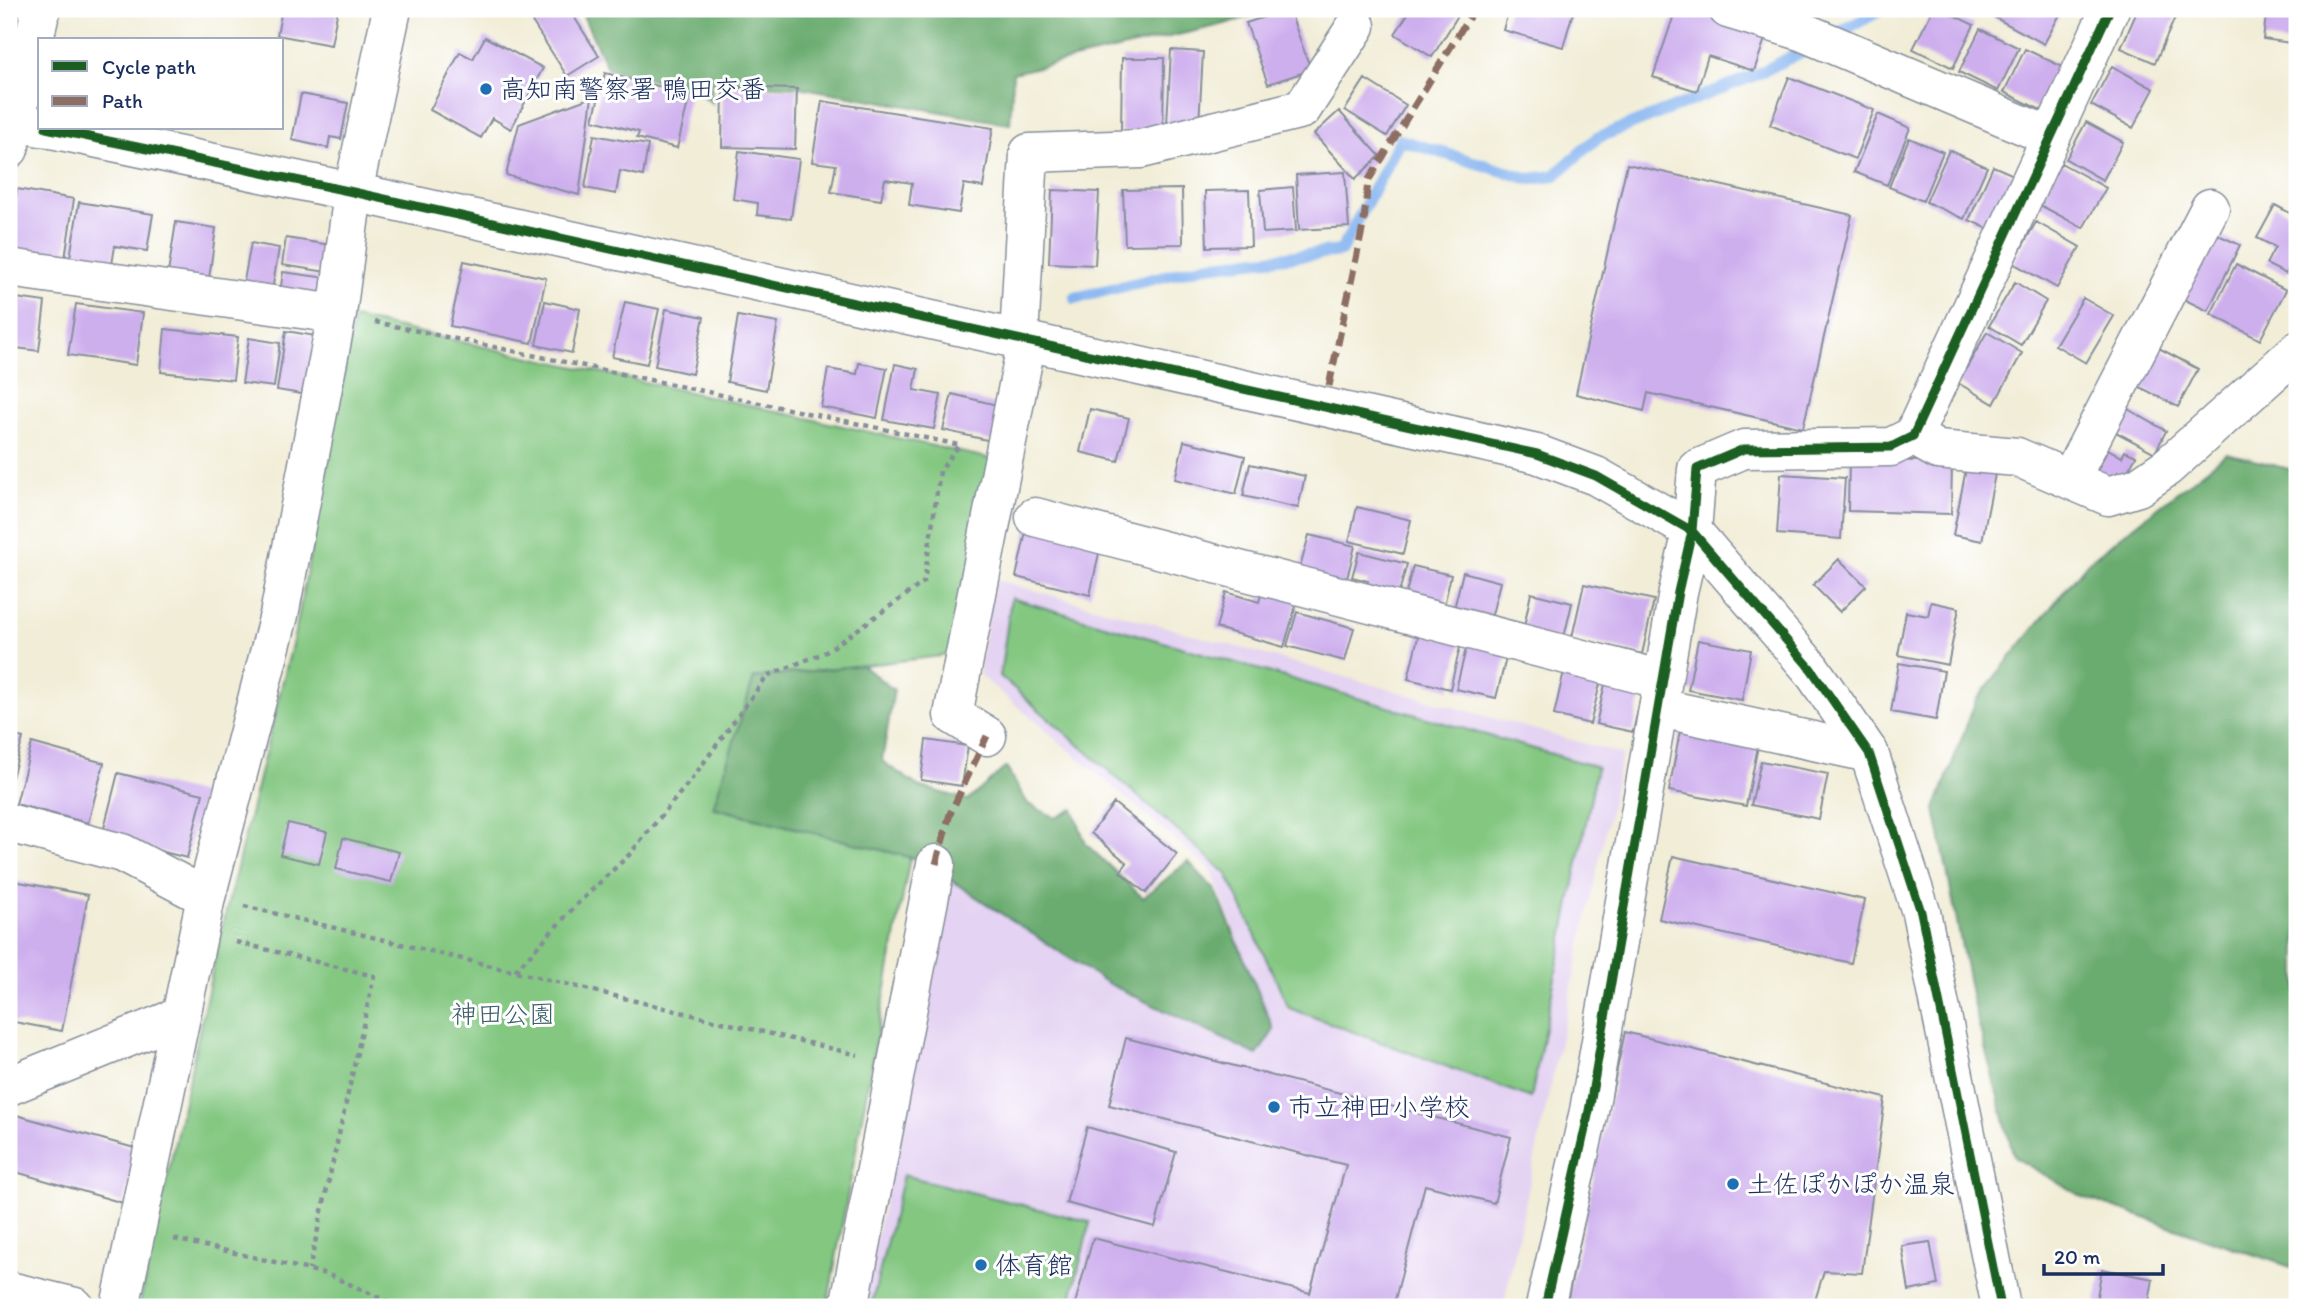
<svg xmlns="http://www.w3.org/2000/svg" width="2306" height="1316" viewBox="0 0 2306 1316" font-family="Itim,'Klee One',sans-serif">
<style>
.built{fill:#e4d3f2}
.green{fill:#83c781;stroke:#4f7b70;stroke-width:2}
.forest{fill:#6aac6f;stroke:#426e66;stroke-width:2}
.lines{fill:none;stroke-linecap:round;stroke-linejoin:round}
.stream{stroke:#85b4f0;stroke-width:12}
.building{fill:#ceafee}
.minor-casing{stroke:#868e9a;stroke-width:41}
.tertiary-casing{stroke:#868e9a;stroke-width:41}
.path{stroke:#868e9a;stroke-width:4.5;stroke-dasharray:5 5;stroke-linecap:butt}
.minor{stroke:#fff;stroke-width:38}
.tertiary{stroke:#fff;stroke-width:38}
.quiet{stroke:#8d6e63;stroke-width:7;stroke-dasharray:14 7;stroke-linecap:butt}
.cycleway-casing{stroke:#fff;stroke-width:13}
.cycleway{stroke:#1b5e20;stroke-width:9}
.poi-dot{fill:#1f6fb2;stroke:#fff;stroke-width:2.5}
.labels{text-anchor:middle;stroke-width:6;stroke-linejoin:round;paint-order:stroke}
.poi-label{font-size:26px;fill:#1b2f5e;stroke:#fff;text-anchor:start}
.park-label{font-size:26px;fill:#3a5d68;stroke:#fff}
</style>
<rect width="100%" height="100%" fill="#fff"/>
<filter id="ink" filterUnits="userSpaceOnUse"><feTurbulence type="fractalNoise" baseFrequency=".0143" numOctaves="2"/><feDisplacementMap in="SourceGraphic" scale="14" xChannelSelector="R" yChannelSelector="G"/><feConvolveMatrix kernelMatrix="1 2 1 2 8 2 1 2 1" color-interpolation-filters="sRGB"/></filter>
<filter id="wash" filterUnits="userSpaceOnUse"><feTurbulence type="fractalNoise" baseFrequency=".00686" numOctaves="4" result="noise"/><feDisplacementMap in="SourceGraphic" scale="28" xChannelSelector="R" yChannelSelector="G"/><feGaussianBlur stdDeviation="1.57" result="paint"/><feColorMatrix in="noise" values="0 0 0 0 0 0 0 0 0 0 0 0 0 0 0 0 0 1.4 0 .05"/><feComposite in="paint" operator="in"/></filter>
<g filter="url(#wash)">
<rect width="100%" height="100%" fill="#f1edd7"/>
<!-- built -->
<path class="built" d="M 993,579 L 1622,754 L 1503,1307 L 862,1307 L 952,881 L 1116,988 L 1256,1055 L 1273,1030 L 1211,870 L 979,674 Z"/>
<!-- green -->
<path class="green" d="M 354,318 L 1001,461 L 958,654 L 754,678 L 714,808 L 910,857 L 827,1307 L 139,1307 L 220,936 L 297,624 Z
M 1011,598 L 1597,767 L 1531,1098 L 1289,1008 L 1227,874 L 1000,676 Z
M 903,1175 L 1090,1222 L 1069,1307 L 871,1307 Z"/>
<!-- forest -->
<path class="forest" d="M 580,9 L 1276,9 L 1221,25 L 1013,73 L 1010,124 L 798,87 L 711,83 L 712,103 L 696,91 L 607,68 Z
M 2227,453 L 2297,471 L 2297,1269 L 2083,1197 L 2014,1157 L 1972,999 L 1935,809 L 1976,700 L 2087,563 Z
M 862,665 L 894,690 L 882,761 L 918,786 L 968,800 L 1006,767 L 1028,804 L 1056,818 L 1073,809 L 1086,844 L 1143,898 L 1188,861 L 1216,891 L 1274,1030 L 1257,1055 L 1107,983 L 952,881 L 936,864 L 713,807 L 754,678 Z"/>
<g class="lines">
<!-- stream -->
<path class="stream" d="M 1831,37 L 1883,9
M 1075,298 L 1206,266 L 1341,251 L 1400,140 L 1530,179 L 1554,176 L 1597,138 L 1758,74 L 1815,45"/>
</g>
<g id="blocks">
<!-- building -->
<path class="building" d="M 282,9 L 338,9 L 331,45 L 277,35 Z
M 524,9 L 569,9 L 599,56 L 567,76 Z
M 1289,9 L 1311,70 L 1268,84 L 1246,23 Z
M 1411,9 L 1462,9 L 1432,57 L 1395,34 Z
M 1509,9 L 1574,9 L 1563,47 L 1503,30 Z
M 1676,9 L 1696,9 L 1767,33 L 1754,71 L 1708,56 L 1697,91 L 1653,77 Z
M 1933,9 L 1941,9 L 1974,25 L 1953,68 L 1913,49 Z
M 1979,9 L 2063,9 L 2044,44 Z
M 2138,9 L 2167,9 L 2177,13 L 2155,63 L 2121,48 Z
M 2267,9 L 2297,9 L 2297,44 L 2263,39 Z
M 1980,29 L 2019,48 L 1998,91 L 1959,72 Z
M 485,37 L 543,68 L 511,129 L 492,118 L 481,138 L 430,110 L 460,52 L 473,59 Z
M 2025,49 L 2065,68 L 2043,111 L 2004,92 Z
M 1171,50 L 1203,52 L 1199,125 L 1167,124 Z
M 1122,58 L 1164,58 L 1163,133 L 1121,132 Z
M 2112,66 L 2154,89 L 2133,128 L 2091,105 Z
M 605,73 L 690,94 L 677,148 L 637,138 L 639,132 L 593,120 Z
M 1789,77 L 1874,110 L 1855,159 L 1770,125 Z
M 1365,79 L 1406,105 L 1387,136 L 1345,110 Z
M 723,87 L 797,89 L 795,149 L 722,147 Z
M 301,94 L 348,103 L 341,139 L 330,137 L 328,148 L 292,140 Z
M 592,97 L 579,195 L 506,175 L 519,124 Z
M 822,101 L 993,128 L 983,187 L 964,184 L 959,213 L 909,205 L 912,183 L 885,179 L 881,200 L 831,192 L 836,165 L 812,162 Z
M 1339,111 L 1380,156 L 1355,179 L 1314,134 Z
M 1878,114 L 1910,128 L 1887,185 L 1854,172 Z
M 2086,122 L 2123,142 L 2103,180 L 2066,159 Z
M 594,135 L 648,145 L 643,176 L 620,171 L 616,194 L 585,188 Z
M 1909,138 L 1943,152 L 1923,201 L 1889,187 Z
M 1949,150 L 1987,167 L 1964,219 L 1926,202 Z
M 739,151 L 799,159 L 791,219 L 757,215 L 758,203 L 733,199 Z
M 2061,163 L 2106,188 L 2083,228 L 2038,204 Z
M 1627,164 L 1852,215 L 1803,428 L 1648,393 L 1644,411 L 1576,394 Z
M 1993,166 L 2023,179 L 1999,234 L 1969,220 Z
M 1345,172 L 1349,227 L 1299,230 L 1296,175 Z
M 1293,187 L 1296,231 L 1263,233 L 1260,190 Z
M 17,189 L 74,199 L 64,265 L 9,256 Z
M 1182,189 L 1183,244 L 1125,245 L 1123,190 Z
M 1052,190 L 1099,192 L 1095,265 L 1049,263 Z
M 1249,190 L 1251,246 L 1207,247 L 1205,191 Z
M 79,202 L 153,214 L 147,251 L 115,246 L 111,271 L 69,264 Z
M 2275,205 L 2297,217 L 2297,252 L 2286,274 L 2266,264 L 2275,247 L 2257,238 Z
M 176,222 L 216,228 L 208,286 L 167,280 Z
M 2036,222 L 2080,247 L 2057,288 L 2013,263 Z
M 2212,232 L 2240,245 L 2208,311 L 2181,298 Z
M 286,238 L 331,245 L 327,272 L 282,265 Z
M 251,243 L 279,248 L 272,291 L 243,286 Z
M 464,261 L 546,278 L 532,343 L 450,326 Z
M 2236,264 L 2286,290 L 2260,340 L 2211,314 Z
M 283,272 L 327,278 L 323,306 L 279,300 Z
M 2015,282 L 2046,301 L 2021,345 L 1989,326 Z
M 9,297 L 45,302 L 39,351 L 9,347 Z
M 2083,298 L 2114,316 L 2086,363 L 2055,345 Z
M 545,301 L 580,309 L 572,353 L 536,345 Z
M 625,302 L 659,309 L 647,364 L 612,357 Z
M 76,304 L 143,313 L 136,365 L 68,355 Z
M 666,309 L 704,317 L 692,374 L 655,366 Z
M 738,316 L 778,323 L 766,390 L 727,382 Z
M 165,329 L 238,337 L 233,380 L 161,372 Z
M 286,331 L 322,337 L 313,396 L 277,390 Z
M 1987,332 L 2022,353 L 1994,404 L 1958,383 Z
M 249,338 L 280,343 L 274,387 L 242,383 Z
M 2157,347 L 2198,369 L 2178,407 L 2136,385 Z
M 859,363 L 887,368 L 877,418 L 821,407 L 828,369 L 857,374 Z
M 895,364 L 918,369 L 914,390 L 941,395 L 934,429 L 884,420 Z
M 952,394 L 1009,408 L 1000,443 L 943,430 Z
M 2126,408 L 2166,431 L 2155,453 L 2114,431 Z
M 1090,409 L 1129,418 L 1118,461 L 1080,452 Z
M 1184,441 L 1245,456 L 1236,494 L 1175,479 Z
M 2108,449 L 2122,457 L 2125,451 L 2136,456 L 2125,476 L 2118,472 L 2115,479 L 2097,471 Z
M 1849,459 L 1952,462 L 1951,514 L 1848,511 Z
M 1250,464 L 1305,476 L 1298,508 L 1243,496 Z
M 1967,464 L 1996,469 L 1982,541 L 1953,535 Z
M 1781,474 L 1845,478 L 1841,539 L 1777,534 Z
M 1357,507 L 1411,520 L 1403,554 L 1349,541 Z
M 1027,527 L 1101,544 L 1090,595 L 1016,577 Z
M 1309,535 L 1355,546 L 1345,587 L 1298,575 Z
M 1359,552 L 1407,564 L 1397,600 L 1365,592 L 1368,581 L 1352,577 Z
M 1839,559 L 1866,586 L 1840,612 L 1813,585 Z
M 1413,566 L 1451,575 L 1442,615 L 1403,605 Z
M 1463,572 L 1500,582 L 1489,627 L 1452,617 Z
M 1584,584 L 1654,600 L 1642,654 L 1572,637 Z
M 1264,585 L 1299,595 L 1284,647 L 1216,628 L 1226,592 L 1259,602 Z
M 1531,593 L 1572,603 L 1562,646 L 1522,636 Z
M 1931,602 L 1959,608 L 1948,665 L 1898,655 L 1906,612 L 1928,616 Z
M 1297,612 L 1354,628 L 1345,661 L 1287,646 Z
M 1419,633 L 1461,643 L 1450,689 L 1408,679 Z
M 1698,640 L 1751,650 L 1742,700 L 1688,690 Z
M 1467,645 L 1507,654 L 1496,698 L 1456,689 Z
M 1899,663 L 1944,671 L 1936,720 L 1891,712 Z
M 1564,671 L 1601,680 L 1590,724 L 1554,715 Z
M 1605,684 L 1642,692 L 1633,732 L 1596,724 Z
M 1680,731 L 1758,746 L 1746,806 L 1669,791 Z
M 9,734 L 23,738 L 10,785 L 9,785 Z
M 926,740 L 968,746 L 962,786 L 921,780 Z
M 32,743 L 104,763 L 88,823 L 16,804 Z
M 1761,761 L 1828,774 L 1819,819 L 1751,805 Z
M 118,773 L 203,794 L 187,858 L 102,836 Z
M 1114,803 L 1177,854 L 1146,893 L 1120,872 L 1127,863 L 1091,833 Z
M 288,823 L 327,832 L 319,864 L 280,855 Z
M 343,838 L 399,852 L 391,882 L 336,869 Z
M 1673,856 L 1865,900 L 1851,963 L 1659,919 Z
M 9,880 L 88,895 L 62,1031 L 9,1021 Z
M 1625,1032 L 1885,1098 L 1862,1273 L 1824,1271 L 1813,1307 L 1566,1307 Z
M 1126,1038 L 1511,1137 L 1494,1203 L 1425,1185 L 1393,1307 L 1088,1307 L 1075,1304 L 1093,1238 L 1310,1293 L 1346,1165 L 1109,1105 Z
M 9,1113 L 138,1149 L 123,1203 L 9,1170 Z
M 1087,1127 L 1176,1152 L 1155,1227 L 1066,1203 Z
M 1930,1242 L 1938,1285 L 1909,1291 L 1902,1246 Z
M 2102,1269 L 2153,1279 L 2148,1307 L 2095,1307 Z"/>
</g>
</g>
<g filter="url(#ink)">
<use href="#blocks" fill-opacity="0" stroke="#868e9a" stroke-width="2"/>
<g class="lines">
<defs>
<path id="minor" d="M 1728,9 L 1801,31 L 2049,136
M 9,149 L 41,9
M 9,268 L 337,314
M 1019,339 L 1029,153 L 1141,149 L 1302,109 L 1356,26
M 1913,436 L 1938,450 L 2017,457 L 2108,496 L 2138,487 L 2167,467 L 2297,351
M 2070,479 L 2210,208
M 1035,517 L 1663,680
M 1660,708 L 1869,753
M 987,736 L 953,715 L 1027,340
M 9,823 L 122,853 L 206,897
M 9,1086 L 181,1016
M 9,1291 L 75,1307
M 120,1307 L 206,897 L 279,615 L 337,314 L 353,192 L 392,9
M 849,1307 L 936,864
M 1545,1307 L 1589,1111 L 1678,592 L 1692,531 L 1697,469 L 1744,449 L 1891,447 L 1913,436 L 2110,9"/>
<path id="tertiary" d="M 9,120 L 40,127
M 46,128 L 353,192 L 1537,454 L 1596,476 L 1692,531 L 1811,669 L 1869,753 L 1921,912 L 2001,1307"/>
</defs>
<!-- minor casing -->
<use href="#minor" class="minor-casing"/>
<!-- tertiary casing -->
<use href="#tertiary" class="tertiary-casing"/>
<!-- path -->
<path class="path" d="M 375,322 L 959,445
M 244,906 L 858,1055
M 236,942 L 374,976 L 309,1270
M 515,971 L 578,903 L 629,855 L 694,776 L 767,676 L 826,652 L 924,582 L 940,471 L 959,445
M 174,1239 L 327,1274 L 387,1301 L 391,1307"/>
<!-- minor -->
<use href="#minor" class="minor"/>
<!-- tertiary -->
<use href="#tertiary" class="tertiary"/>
<!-- quiet -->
<path class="quiet" d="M 1329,386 L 1364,221 L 1368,181 L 1474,9
M 936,864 L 950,814 L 987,736"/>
<defs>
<path id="cycleway" d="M 46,128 L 353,192 L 1537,454 L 1596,476 L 1692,531 L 1811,669 L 1869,753 L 1921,912 L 2001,1307
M 1545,1307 L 1589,1111 L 1678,592 L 1692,531 L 1697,469 L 1744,449 L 1891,447 L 1913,436 L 2110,9"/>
</defs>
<!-- cycleway casing -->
<use href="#cycleway" class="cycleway-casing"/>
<!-- cycleway -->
<use href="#cycleway" class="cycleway"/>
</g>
</g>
<!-- markers -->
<g class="poi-dot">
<circle cx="486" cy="89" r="7"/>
<circle cx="1274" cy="1107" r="7"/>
<circle cx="1733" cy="1184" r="7"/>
<circle cx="981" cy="1265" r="7"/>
</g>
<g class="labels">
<!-- poi labels -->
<g class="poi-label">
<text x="500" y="98">高知南警察署 鴨田交番</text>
<text x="1288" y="1116">市立神田小学校</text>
<text x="1747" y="1193">土佐ぽかぽか温泉</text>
<text x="995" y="1274">体育館</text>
</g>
<!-- park labels -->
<g class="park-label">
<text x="503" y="1023">神田公園</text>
</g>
</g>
<!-- margin -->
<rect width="2306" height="1316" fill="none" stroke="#fff" stroke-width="35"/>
<!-- legend -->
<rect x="38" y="38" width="245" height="91" fill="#ffffff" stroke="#a4acbf" stroke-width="2"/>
<rect x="52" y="61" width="35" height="10" fill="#1b5e20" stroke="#a4acbf" stroke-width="2"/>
<text x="102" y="74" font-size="21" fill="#1b2f5e">Cycle path</text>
<rect x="52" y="96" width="35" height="10" fill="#8d6e63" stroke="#a4acbf" stroke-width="2"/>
<text x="102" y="108" font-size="21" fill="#1b2f5e">Path</text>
<!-- scale -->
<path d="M2044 1264v10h119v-10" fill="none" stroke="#1b2f5e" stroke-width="3.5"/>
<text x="2054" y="1264" font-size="21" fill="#1b2f5e" stroke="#ffffff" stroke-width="5" paint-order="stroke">20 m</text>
</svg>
